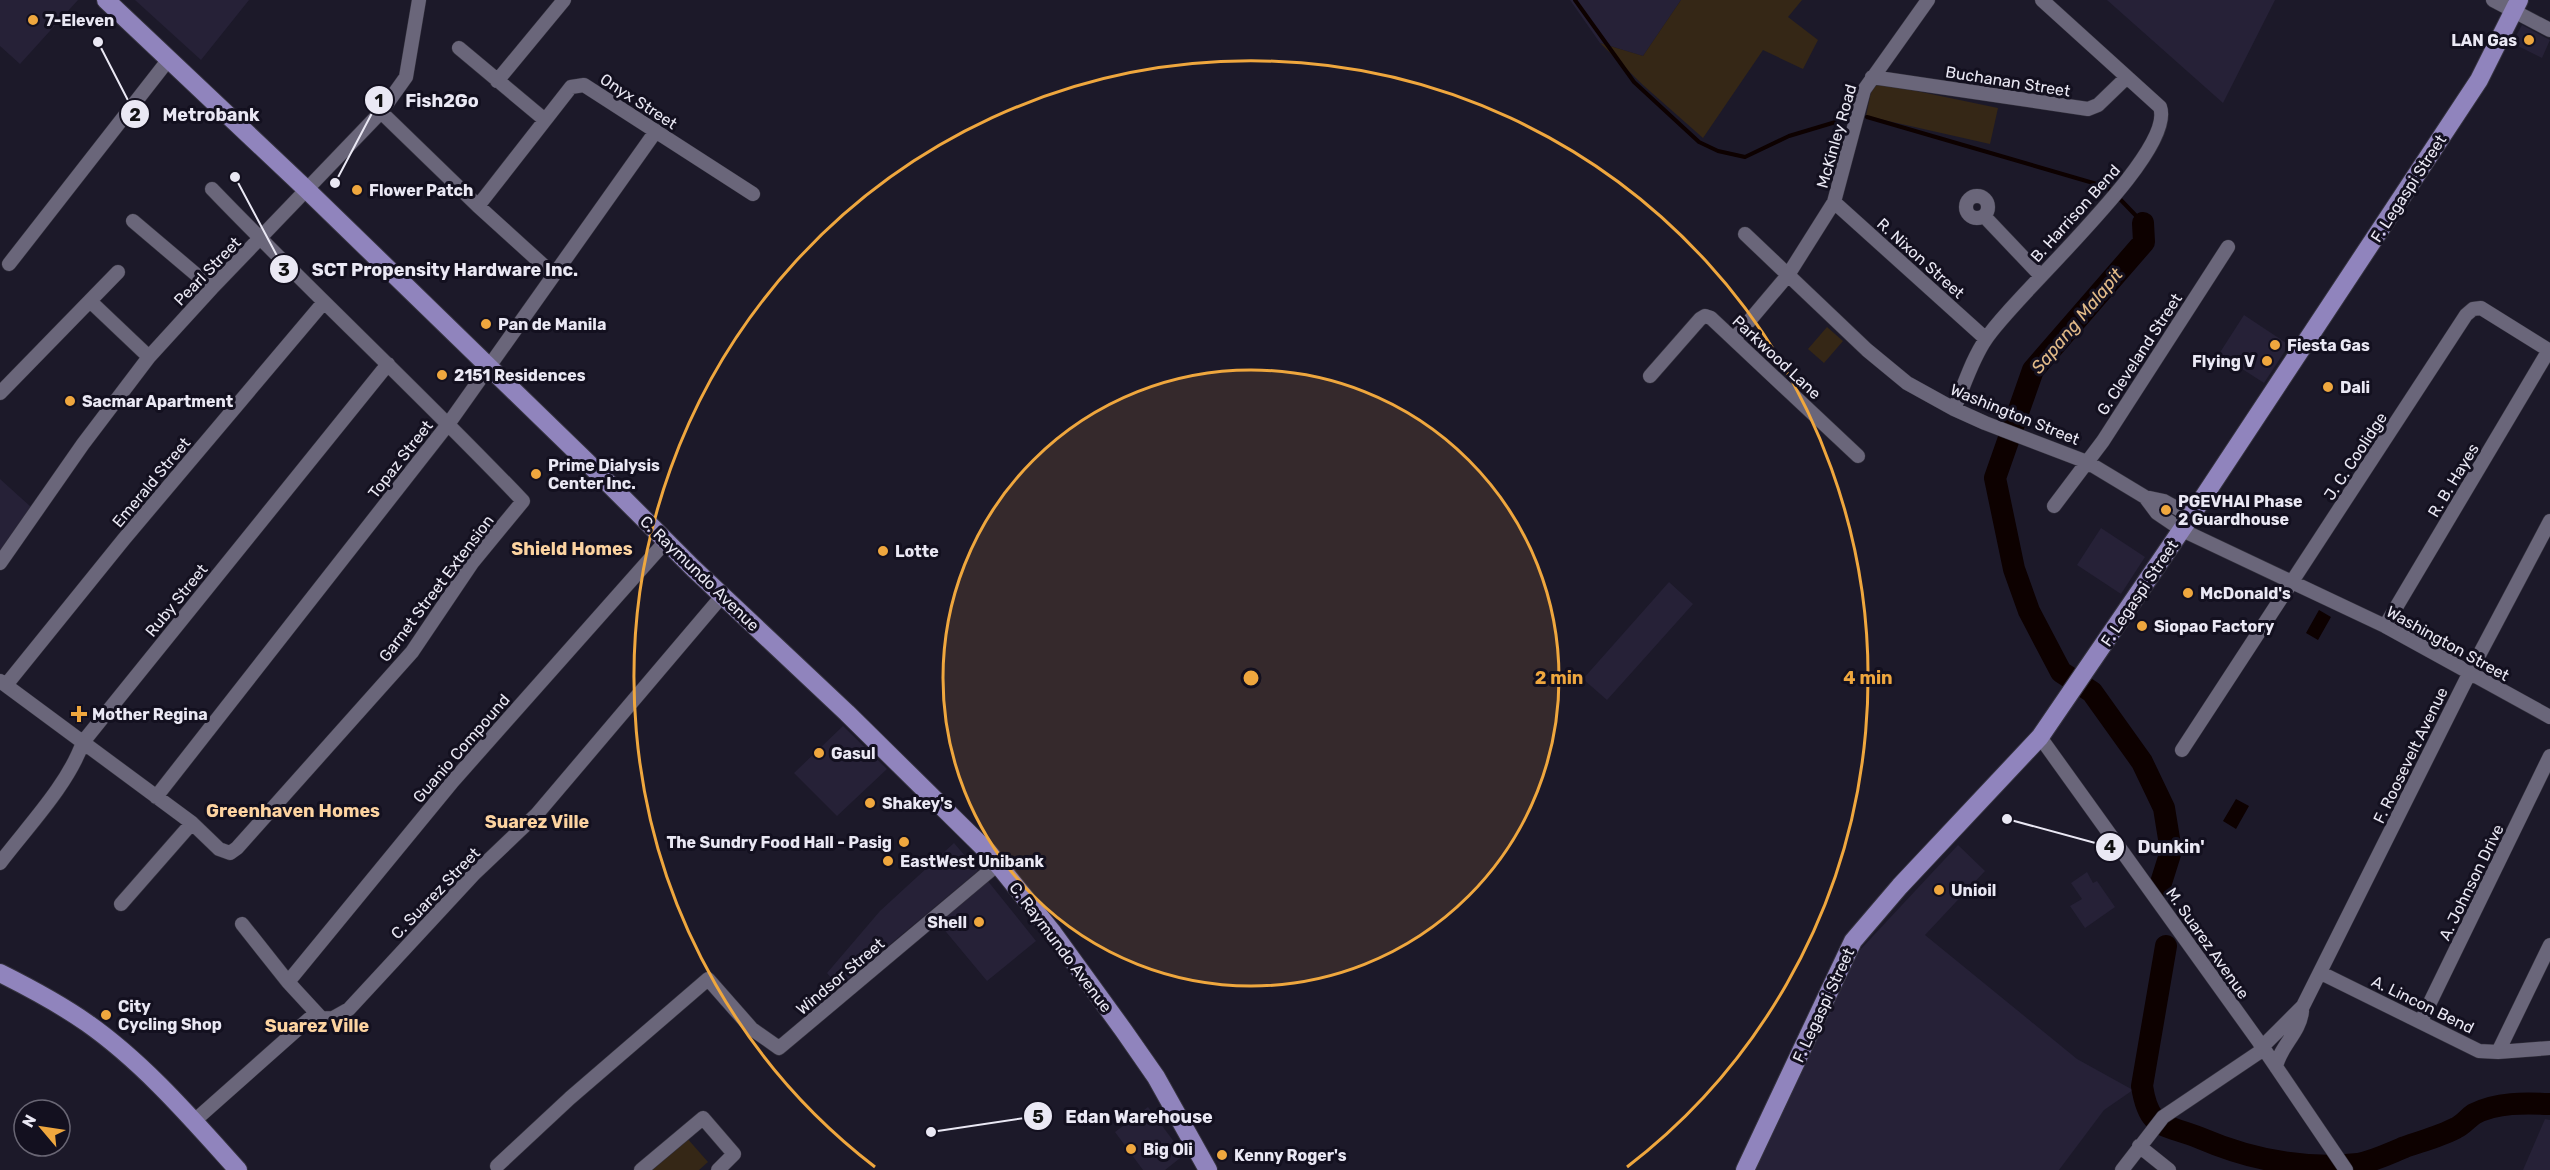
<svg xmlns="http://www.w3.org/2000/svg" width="2550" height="1170" viewBox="0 0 2550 1170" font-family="Rubik,sans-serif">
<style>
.built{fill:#262137}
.green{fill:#352716}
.water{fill:#0d0100}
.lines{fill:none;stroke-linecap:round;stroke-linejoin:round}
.stream{stroke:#0d0100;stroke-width:4}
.river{stroke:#0d0100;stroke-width:22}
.minor-casing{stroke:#34323e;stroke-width:15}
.major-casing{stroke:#34323e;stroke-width:20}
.minor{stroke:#6a667a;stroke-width:14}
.major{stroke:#9084bd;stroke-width:18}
.ring{fill:none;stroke:#efa73e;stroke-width:3}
.poi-dot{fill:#efa73e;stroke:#13101f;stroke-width:2}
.labels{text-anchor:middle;stroke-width:6;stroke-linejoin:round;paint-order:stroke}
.poi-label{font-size:16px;font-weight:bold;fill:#eae8f4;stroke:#13101f;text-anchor:start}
.street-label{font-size:16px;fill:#eae8f4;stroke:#13101f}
.water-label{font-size:18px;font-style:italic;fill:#e2ba88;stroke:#13101f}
.neighbourhood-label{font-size:18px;font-weight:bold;fill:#fcd3a0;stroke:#13101f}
.centre{fill:#efa73e;stroke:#13101f;stroke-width:3}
.ring-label{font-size:18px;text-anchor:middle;font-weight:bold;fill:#efa73e;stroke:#13101f;stroke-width:6;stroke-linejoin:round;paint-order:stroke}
.leader{fill:none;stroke:#eae8f4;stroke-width:2}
.callout-dot{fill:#eae8f4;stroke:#13101f;stroke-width:2}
.mark-label{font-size:18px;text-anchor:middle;font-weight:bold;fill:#111}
.callout-label{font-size:18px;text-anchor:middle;font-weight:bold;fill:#eae8f4;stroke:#13101f;stroke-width:6;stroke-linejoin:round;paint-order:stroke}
</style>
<rect width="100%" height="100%" fill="#1c1929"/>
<!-- built -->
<path class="built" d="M 0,0 L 78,0 L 20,64 L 0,46 Z
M 135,0 L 249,0 L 201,60 Z
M 1570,0 L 1681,0 L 1643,56 L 1600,43 Z
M 2107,0 L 2275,0 L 2223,103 Z
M 2522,25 L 2550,40 L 2542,58 L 2512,43 Z
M 2244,315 L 2289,345 L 2264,383 L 2219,354 Z
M 0,479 L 31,507 L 0,552 Z
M 2101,528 L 2145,557 L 2121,594 L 2077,565 Z
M 1669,582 L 1693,604 L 1607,700 L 1583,679 Z
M 843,726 L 887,769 L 837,816 L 794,773 Z
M 954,843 L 978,871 L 839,987 L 827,973 L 880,911 Z
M 1958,845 L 1985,871 L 1925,935 L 2077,1059 L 2133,1090 L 2104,1110 L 2059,1170 L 1755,1170 L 1859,951 Z
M 2087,872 L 2093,883 L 2097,881 L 2115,907 L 2085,928 L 2070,906 L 2082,899 L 2071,883 Z
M 987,880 L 1036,941 L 987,981 L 937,921 Z
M 1148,1107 L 1184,1155 L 1165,1170 L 1143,1170 L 1115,1132 Z
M 2545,1119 L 2550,1120 L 2550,1170 L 2523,1170 Z"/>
<!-- green -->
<path class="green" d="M 1681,0 L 1802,0 L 1788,17 L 1818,40 L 1803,69 L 1763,50 L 1703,138 L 1643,85 L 1600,43 L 1643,56 Z
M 1873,82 L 1998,108 L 1990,144 L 1866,116 Z
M 1827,327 L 1843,341 L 1824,363 L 1808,349 Z
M 686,1137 L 708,1162 L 699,1170 L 649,1170 Z"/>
<!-- water -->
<path class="water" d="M 2319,610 L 2331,617 L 2318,640 L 2306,633 Z
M 2236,799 L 2249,806 L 2236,829 L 2223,821 Z"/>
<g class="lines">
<!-- stream -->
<path class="stream" d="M 1575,0 L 1634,82 L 1699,142 L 1718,151 L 1745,157 L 1789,136 L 1839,121
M 1867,117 L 2107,187 L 2112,192
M 2118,197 L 2143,223"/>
<!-- river -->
<path class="river" d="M 2143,223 L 2144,242 L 2033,370 L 1995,478 L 2014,569 L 2029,611 L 2061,672 L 2092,692 L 2142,762 L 2164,808 L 2171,851 L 2160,886
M 2166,946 L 2142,1086 C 2149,1131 2164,1123 2200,1138 C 2251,1160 2302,1170 2358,1164 C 2374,1161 2390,1153 2405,1147 C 2422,1141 2441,1136 2456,1128 C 2463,1125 2468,1118 2474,1114 C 2497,1102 2525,1103 2550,1104"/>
<defs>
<path id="minor" d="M 2493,0 L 2550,30
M 459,48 L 545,120
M 1872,77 L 2088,109 L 2098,105 L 2127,77
M 497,81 L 564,0
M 381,112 L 478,206 L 554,275
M1966 207a11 11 0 1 1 22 0a11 11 0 1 1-22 0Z
M 1834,202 L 1986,339
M 478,206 L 571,87 L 584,85 L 753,194
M 1984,216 L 2040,275
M 133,221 L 212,288
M 1745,234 L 1867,350 L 1907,383 L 1954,409 L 1985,423 L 2087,462 L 2145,497 L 2164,501 L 2191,516
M 9,264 L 169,59
M 90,301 L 149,357
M 1734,339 L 1788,275 L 1834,202 L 1864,90 L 1928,0
M 1650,376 L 1700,319 L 1705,316 L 1711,318 L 1858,456
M 0,393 L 118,272
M 1954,409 C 1964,386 1972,359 1986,339 C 2015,294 2177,153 2160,107 L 2042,0
M 2145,497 L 2157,513 L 2182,530 L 2385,626 L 2550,717
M 2054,506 L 2103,441 L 2228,247
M 0,563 L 83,444 L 149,357 L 212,288 L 381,112 L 406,77 L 419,0
M 2385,626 L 2549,350
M 0,681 L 192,823 L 121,904
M 6,685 L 124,539 L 324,302
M 2040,737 L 2264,1049 L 2346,1170
M 2182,750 L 2466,315 L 2473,309 L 2481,308 L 2550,351
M 156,797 L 449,423 L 656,131
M 192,823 L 219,849 L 230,853 L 237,848 L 412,652 L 472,563 L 523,501 C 422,395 314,295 212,189
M 0,863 C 28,826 68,785 83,742 L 388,364
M 242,924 L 288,982 L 323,1020
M 2321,973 L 2479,1051 L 2498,1052 L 2550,1048
M 288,982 L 453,781 L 666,541
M 2421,1021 L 2550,756
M 2260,1044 L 2267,1042 L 2303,1006 L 2469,674 L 2550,521
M 2498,1052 L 2550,945
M 2276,1067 C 2280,1046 2300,1033 2302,1011
M 193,1122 L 309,1019 L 333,1018 L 349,1009 L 474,874 L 537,814 L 722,596
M 2139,1146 L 2169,1170
M 497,1166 L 570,1098 L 708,979 L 752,1029 L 779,1048 L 998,864
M 641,1170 L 703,1118 L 734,1154 L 718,1170
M 2122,1170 L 2163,1117 L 2264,1049"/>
<path id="major" d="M 106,0 L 306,189 L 587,462 L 694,569 L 847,713 L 988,852 L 1053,933 L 1124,1031 L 1156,1077 L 1208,1170
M 0,973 C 30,988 60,1004 87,1023 C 144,1063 192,1119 238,1170
M 1745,1170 L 1853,941 L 1900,886 L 2040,737 L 2191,516 L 2479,80 L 2519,0"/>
</defs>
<!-- minor casing -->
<use href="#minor" class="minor-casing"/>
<!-- major casing -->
<use href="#major" class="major-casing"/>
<!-- minor -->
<use href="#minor" class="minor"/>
<!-- major -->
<use href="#major" class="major"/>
</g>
<!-- distance rings -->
<circle cx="1251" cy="678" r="308" fill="#efa73e" fill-opacity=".12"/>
<g class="ring">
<circle cx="1251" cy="678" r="308"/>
<path d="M875 1167A617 617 0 1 1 1627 1167"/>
</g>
<!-- markers -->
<g class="poi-dot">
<circle cx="33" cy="20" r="6"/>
<circle cx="2529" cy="40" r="6"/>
<circle cx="357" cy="190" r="6"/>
<circle cx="486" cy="324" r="6"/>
<circle cx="2275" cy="345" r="6"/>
<circle cx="2267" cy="361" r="6"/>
<circle cx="442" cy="375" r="6"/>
<circle cx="2328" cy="387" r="6"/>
<circle cx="70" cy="401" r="6"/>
<circle cx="536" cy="474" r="6"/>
<circle cx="2166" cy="510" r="6"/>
<circle cx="883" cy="551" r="6"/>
<circle cx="2188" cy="593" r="6"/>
<circle cx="2142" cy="626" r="6"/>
<path d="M76 705h6v6h6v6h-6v6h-6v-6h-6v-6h6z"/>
<circle cx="819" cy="753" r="6"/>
<circle cx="870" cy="803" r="6"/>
<circle cx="904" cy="842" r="6"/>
<circle cx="888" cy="861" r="6"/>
<circle cx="1939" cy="890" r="6"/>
<circle cx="979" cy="922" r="6"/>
<circle cx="106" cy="1015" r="6"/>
<circle cx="1131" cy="1149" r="6"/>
<circle cx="1222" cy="1155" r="6"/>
</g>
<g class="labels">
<!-- poi labels -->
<g class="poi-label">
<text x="45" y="26">7-Eleven</text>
<text x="2517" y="46" text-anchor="end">LAN Gas</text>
<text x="369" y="196">Flower Patch</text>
<text x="498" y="330">Pan de Manila</text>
<text x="2287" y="351">Fiesta Gas</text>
<text x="2255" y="367" text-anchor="end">Flying V</text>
<text x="454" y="381">2151 Residences</text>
<text x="2340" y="393">Dali</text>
<text x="82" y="407">Sacmar Apartment</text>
<text x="548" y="471">Prime Dialysis<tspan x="548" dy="18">Center Inc.</tspan></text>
<text x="2178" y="507">PGEVHAI Phase<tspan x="2178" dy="18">2 Guardhouse</tspan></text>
<text x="895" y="557">Lotte</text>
<text x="2200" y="599">McDonald's</text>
<text x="2154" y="632">Siopao Factory</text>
<text x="92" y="720">Mother Regina</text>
<text x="831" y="759">Gasul</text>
<text x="882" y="809">Shakey's</text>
<text x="892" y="848" text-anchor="end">The Sundry Food Hall - Pasig</text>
<text x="900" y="867">EastWest Unibank</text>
<text x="1951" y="896">Unioil</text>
<text x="967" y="928" text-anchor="end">Shell</text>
<text x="118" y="1012">City<tspan x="118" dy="18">Cycling Shop</tspan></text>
<text x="1143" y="1155">Big Oli</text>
<text x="1234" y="1161">Kenny Roger's</text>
</g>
<!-- street labels -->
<g class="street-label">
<text transform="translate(2008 81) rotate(9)" y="6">Buchanan Street</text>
<text transform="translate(639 101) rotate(33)" y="6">Onyx Street</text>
<text transform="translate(1836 136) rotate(-74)" y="6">McKinley Road</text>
<text transform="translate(2408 188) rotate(-57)" y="6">F. Legaspi Street</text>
<text transform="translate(2075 213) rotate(-48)" y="6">B. Harrison Bend</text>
<text transform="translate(1921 258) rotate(42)" y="6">R. Nixon Street</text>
<text transform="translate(207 271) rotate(-46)" y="6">Pearl Street</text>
<text transform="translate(2139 354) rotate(-57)" y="6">G. Cleveland Street</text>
<text transform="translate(1777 357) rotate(43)" y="6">Parkwood Lane</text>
<text transform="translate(2015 414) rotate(22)" y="6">Washington Street</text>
<text transform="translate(2355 456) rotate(-57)" y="6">J. C. Coolidge</text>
<text transform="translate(400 459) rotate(-52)" y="6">Topaz Street</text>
<text transform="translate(2453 480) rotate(-59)" y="6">R. B. Hayes</text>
<text transform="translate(151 482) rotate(-50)" y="6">Emerald Street</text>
<text transform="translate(700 573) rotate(44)" y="6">C. Raymundo Avenue</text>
<text transform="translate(436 588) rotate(-53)" y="6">Garnet Street Extension</text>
<text transform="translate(2139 593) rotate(-56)" y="6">F. Legaspi Street</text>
<text transform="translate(176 600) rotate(-51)" y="6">Ruby Street</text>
<text transform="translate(2448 643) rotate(29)" y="6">Washington Street</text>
<text transform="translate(461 748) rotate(-49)" y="6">Guanio Compound</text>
<text transform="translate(2410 755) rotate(-64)" y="6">F. Roosevelt Avenue</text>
<text transform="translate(2471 882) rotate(-64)" y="6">A. Johnson Drive</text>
<text transform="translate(435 893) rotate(-46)" y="6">C. Suarez Street</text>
<text transform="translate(2208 943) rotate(55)" y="6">M. Suarez Avenue</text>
<text transform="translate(1061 947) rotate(53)" y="6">C. Raymundo Avenue</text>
<text transform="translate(840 976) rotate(-40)" y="6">Windsor Street</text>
<text transform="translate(2423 1004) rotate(26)" y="6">A. Lincon Bend</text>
<text transform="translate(1823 1005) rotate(-65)" y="6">F. Legaspi Street</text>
</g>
<!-- water labels -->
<g class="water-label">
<text transform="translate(2077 321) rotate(-50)" y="6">Sapang Malapit</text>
</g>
<!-- neighbourhood labels -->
<g class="neighbourhood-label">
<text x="572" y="555">Shield Homes</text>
<text x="293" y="817">Greenhaven Homes</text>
<text x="537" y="828">Suarez Ville</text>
<text x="317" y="1032">Suarez Ville</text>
</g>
</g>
<circle cx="1251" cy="678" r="9" class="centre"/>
<g class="ring-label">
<text x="1559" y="684">2 min</text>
<text x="1868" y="684">4 min</text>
</g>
<!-- callouts -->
<path class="leader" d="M335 183L379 100M98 42L135 114M235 177L284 269M2007 819L2110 847M931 1132L1038 1116"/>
<g class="callout-dot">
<circle cx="335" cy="183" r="6"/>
<circle cx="98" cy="42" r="6"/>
<circle cx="235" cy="177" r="6"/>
<circle cx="2007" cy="819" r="6"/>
<circle cx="931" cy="1132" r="6"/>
<circle cx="379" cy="100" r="15"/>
<circle cx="135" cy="114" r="15"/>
<circle cx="284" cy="269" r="15"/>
<circle cx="2110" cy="847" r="15"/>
<circle cx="1038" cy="1116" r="15"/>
</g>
<g class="mark-label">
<text x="379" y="107">1</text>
<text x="135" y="121">2</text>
<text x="284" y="276">3</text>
<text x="2110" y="853">4</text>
<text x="1038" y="1123">5</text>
</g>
<g class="callout-label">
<text x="442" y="107">Fish2Go</text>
<text x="211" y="121">Metrobank</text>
<text x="445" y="276">SCT Propensity Hardware Inc.</text>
<text x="2171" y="853">Dunkin'</text>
<text x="1139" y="1123">Edan Warehouse</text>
</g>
<!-- north arrow -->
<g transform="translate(42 1128) rotate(299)"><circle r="28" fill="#13101f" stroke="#696674" stroke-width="1.5"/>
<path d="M0-4.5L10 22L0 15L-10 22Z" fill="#efa73e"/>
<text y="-9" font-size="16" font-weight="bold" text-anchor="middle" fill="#eae8f4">N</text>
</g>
</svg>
